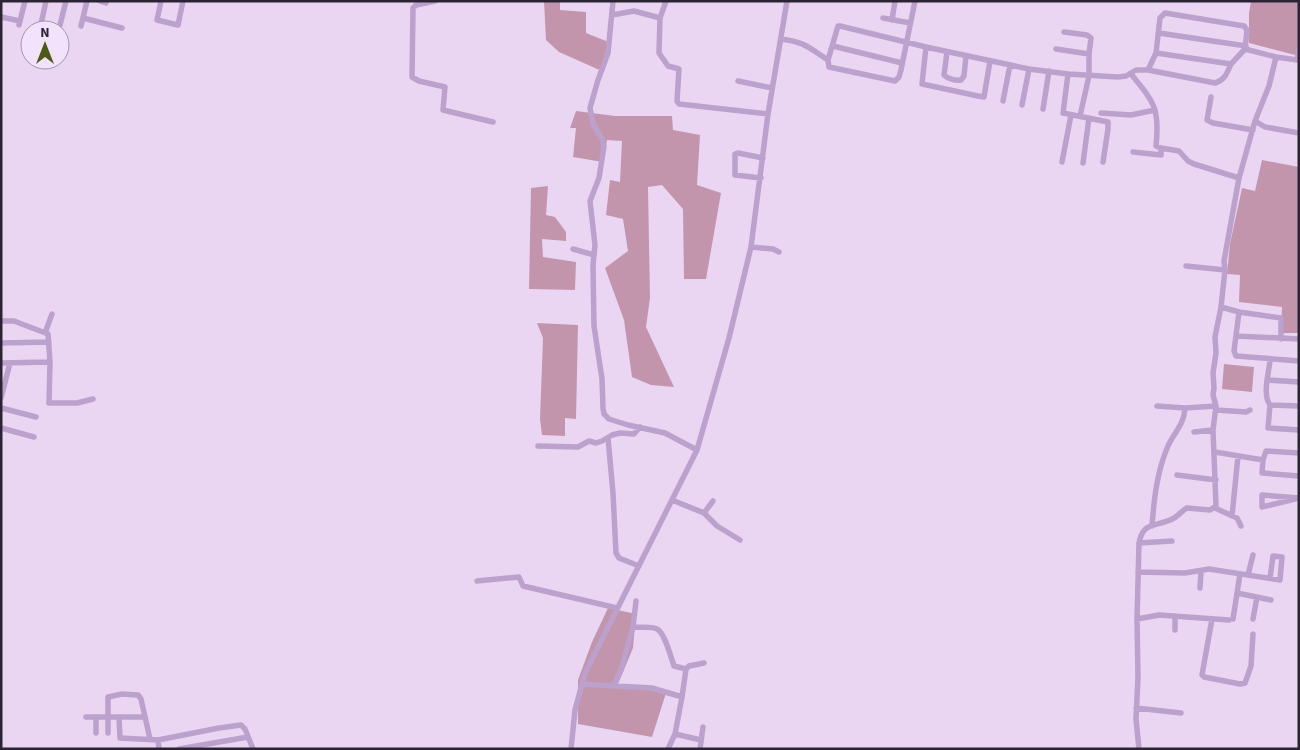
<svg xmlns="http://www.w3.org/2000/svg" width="1300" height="750" viewBox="0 0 1300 750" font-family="'Source Sans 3',sans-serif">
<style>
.green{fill:#c395ac}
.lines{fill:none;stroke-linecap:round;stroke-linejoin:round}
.minor{stroke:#bba1cc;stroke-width:5.5}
</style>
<rect width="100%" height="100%" fill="#ead6f3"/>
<!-- green -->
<path class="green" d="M 544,1 L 560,1 L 560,10 L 586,12 L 586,33 L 611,43 L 604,72 L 559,52 L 546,40 Z
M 1251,1 L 1299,1 L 1299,56 L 1249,43 L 1249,13 Z
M 576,111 L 615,116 L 672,116 L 673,130 L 700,135 L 697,185 L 721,193 L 706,279 L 684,279 L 683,209 L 662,185 L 648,187 L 650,298 L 646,327 L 674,387 L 651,385 L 632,377 L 624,320 L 605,268 L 628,251 L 623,219 L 606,215 L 610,180 L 620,182 L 622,141 L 607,140 L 603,162 L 573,157 L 576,128 L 570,128 Z
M 1262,160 L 1299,167 L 1299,333 L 1281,333 L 1282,307 L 1239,302 L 1240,275 L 1227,274 L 1230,244 L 1242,188 L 1255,191 Z
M 548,186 L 546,215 L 555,217 L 566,232 L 566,241 L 542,239 L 543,257 L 576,262 L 575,290 L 529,289 L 531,188 Z
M 537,323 L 578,325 L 576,419 L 565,418 L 565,436 L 542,435 L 540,419 L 543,338 Z
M 1224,364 L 1254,367 L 1252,392 L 1222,389 Z
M 608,608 L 636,614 L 633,648 L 618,684 L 666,693 L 652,737 L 578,724 L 578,680 L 592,642 Z"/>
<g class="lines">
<!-- minor -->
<path class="minor" d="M 46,1 L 41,24 L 59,28 L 60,25 L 66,1
M 100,1 L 106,3 L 106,1
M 161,1 L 157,20 L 178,25 L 183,1
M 435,1 L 416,5 L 413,8 L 412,77 L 419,81 L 445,87 L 443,110 L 493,122
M 613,1 L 608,53 L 598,80 L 590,108 L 593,124 L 602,139 L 604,146 L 599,178 L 590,201 L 595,245 L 593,265 L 594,326 L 602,379 L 603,408 L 604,414 L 609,419 L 628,425 L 665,433 L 697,450
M 612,15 L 634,11 L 660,18 L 666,1
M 1,17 L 20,21
M 83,18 L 122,28
M 660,18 L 659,53 L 668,66 L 679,69 L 677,101 L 679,104 L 768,114
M 883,18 L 910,23
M 892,20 L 895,1
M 19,25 L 25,1
M 81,26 L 87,1
M 1064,32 L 1087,35 L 1091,38 L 1089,54 L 1089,76 L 1080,116
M 1159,33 L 1246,46
M 781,39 C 805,42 808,47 828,60 L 829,67 L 895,81 L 899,77 L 901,70 L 915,1
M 833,46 L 902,63
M 926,47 L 922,84 L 978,96 L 984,97 L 990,61
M 1056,49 L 1089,54
M 947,52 L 944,75 C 948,79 956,81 961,80 L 964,76 L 966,56
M 1156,53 L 1231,64 L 1245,49
M 828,60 L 838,26 L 840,26 L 926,47 L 1029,69 L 1068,74 L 1118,77 L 1126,76 L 1136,70 L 1148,70 L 1215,83 C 1225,80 1227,73 1231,64
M 1148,70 L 1156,53 L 1160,18 L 1165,13 L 1244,26 L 1247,30 L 1245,49 L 1276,57
M 1068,74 L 1063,113 L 1108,122 L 1108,129 L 1103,162
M 1131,74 C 1154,102 1160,108 1156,146 L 1161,148 L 1161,155 L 1133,152
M 738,81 L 772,88
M 1211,97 L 1207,120 L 1213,123 L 1253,130
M 1003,101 L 1010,65
M 1022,105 L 1029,69
M 1043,109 L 1049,71
M 1101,113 L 1131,115 L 1155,110
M 1255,121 L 1265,127 L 1299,133
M 1161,148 L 1179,151 L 1188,161 L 1194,164 L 1239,178
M 1062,162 L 1071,115
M 1083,163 L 1089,118
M 761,178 L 735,175 L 735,154 L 738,153 L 763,158
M 751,247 L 773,249 L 779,252
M 573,249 L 594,255
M 1186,266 L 1225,270
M 1221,307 L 1239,312 L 1234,351 L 1236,356 L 1299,361
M 1239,312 L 1281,318 L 1281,339
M 1,321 L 14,321 L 48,334 L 50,362 L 1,363
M 45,333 L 52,314
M 1236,336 L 1299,339
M 1,343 L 49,342
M 1270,360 C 1269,373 1262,394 1270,405 L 1299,406
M 50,362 L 49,403 L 77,403 L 93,399
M 1268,380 L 1299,382
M 1,398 L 10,363
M 1270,405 L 1268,428 L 1299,430
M 1157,406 L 1185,408 L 1216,406
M 1,408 L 36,417
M 1216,410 L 1246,412 L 1250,410
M 1,428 L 34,437
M 1194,432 L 1213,430
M 608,438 L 613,493 L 616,553 L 619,558 L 639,566
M 538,446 L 578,447 L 589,441 L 596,443 L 602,441 L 612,435 L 620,433 L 634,434 L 640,427
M 1215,452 L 1263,460
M 1299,453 L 1266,451 L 1263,460 L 1262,473 L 1299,476
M 1177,475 L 1216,480
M 1262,495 L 1299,498 L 1262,507 Z
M 672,500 L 704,513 L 717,526 L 740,540
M 1215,508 L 1237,518 L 1241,526
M 704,513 L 713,501
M 1232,516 L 1238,456
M 1152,526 C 1154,499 1157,471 1168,446 C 1175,431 1184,425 1185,408
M 1139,543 L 1172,541
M 1138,572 L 1185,573 L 1209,569 L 1280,580 L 1282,557 L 1273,556 L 1270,578
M 1248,575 L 1253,555
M 477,581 L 519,577 L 523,586 L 617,608
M 1200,588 L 1201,572
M 1237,593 L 1271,600
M 1137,619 L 1159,615 L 1229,620
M 1212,619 L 1202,675 L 1204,677 L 1240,684 L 1245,683 L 1251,666 L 1253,634
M 1233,619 L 1240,574
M 1253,619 L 1257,597
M 633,627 L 636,601
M 1175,630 L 1175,616
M 581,684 L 652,688 L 682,697 L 675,734 L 668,749
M 613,686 L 621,670 L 633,627 C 640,628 651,626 657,629 C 665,633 671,658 674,666 L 686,669
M 682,697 L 686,669 L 689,666 L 704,663
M 1136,708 L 1181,713
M 86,717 L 108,717 L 108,733
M 96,717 L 96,733
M 119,717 L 120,738 L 158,740 L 219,728 L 241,725 L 245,729 L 253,749
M 145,717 L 108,717 L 108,697 L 122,694 L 138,695 L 141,699 L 150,739
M 675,734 L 701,740
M 158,740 L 159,749
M 179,749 L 248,737
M 571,749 L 575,710 L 585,673 L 697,450 L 729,338 L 751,247 L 768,114 L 787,1
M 700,749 L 703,727
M 1139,749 L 1136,719 L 1138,677 L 1137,619 L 1139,543 C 1143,522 1154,527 1170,520 C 1177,518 1181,511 1187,508 L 1210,510 L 1216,506 L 1213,430 L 1216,406 L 1213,395 L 1214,388 L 1213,373 L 1216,353 L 1215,337 L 1221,307 L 1225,270 L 1224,261 L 1239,178 L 1255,121 L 1269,86 L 1276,57 L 1297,60 L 1299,50"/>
</g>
<!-- border -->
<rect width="1300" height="750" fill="none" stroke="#2c2435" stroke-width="5"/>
<!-- north arrow -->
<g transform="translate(45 45)"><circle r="24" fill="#f3e2fb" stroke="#a396ac"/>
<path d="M0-4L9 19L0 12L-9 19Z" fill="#4b5a17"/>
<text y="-8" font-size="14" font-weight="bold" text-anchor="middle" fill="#2c2435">N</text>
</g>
</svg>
